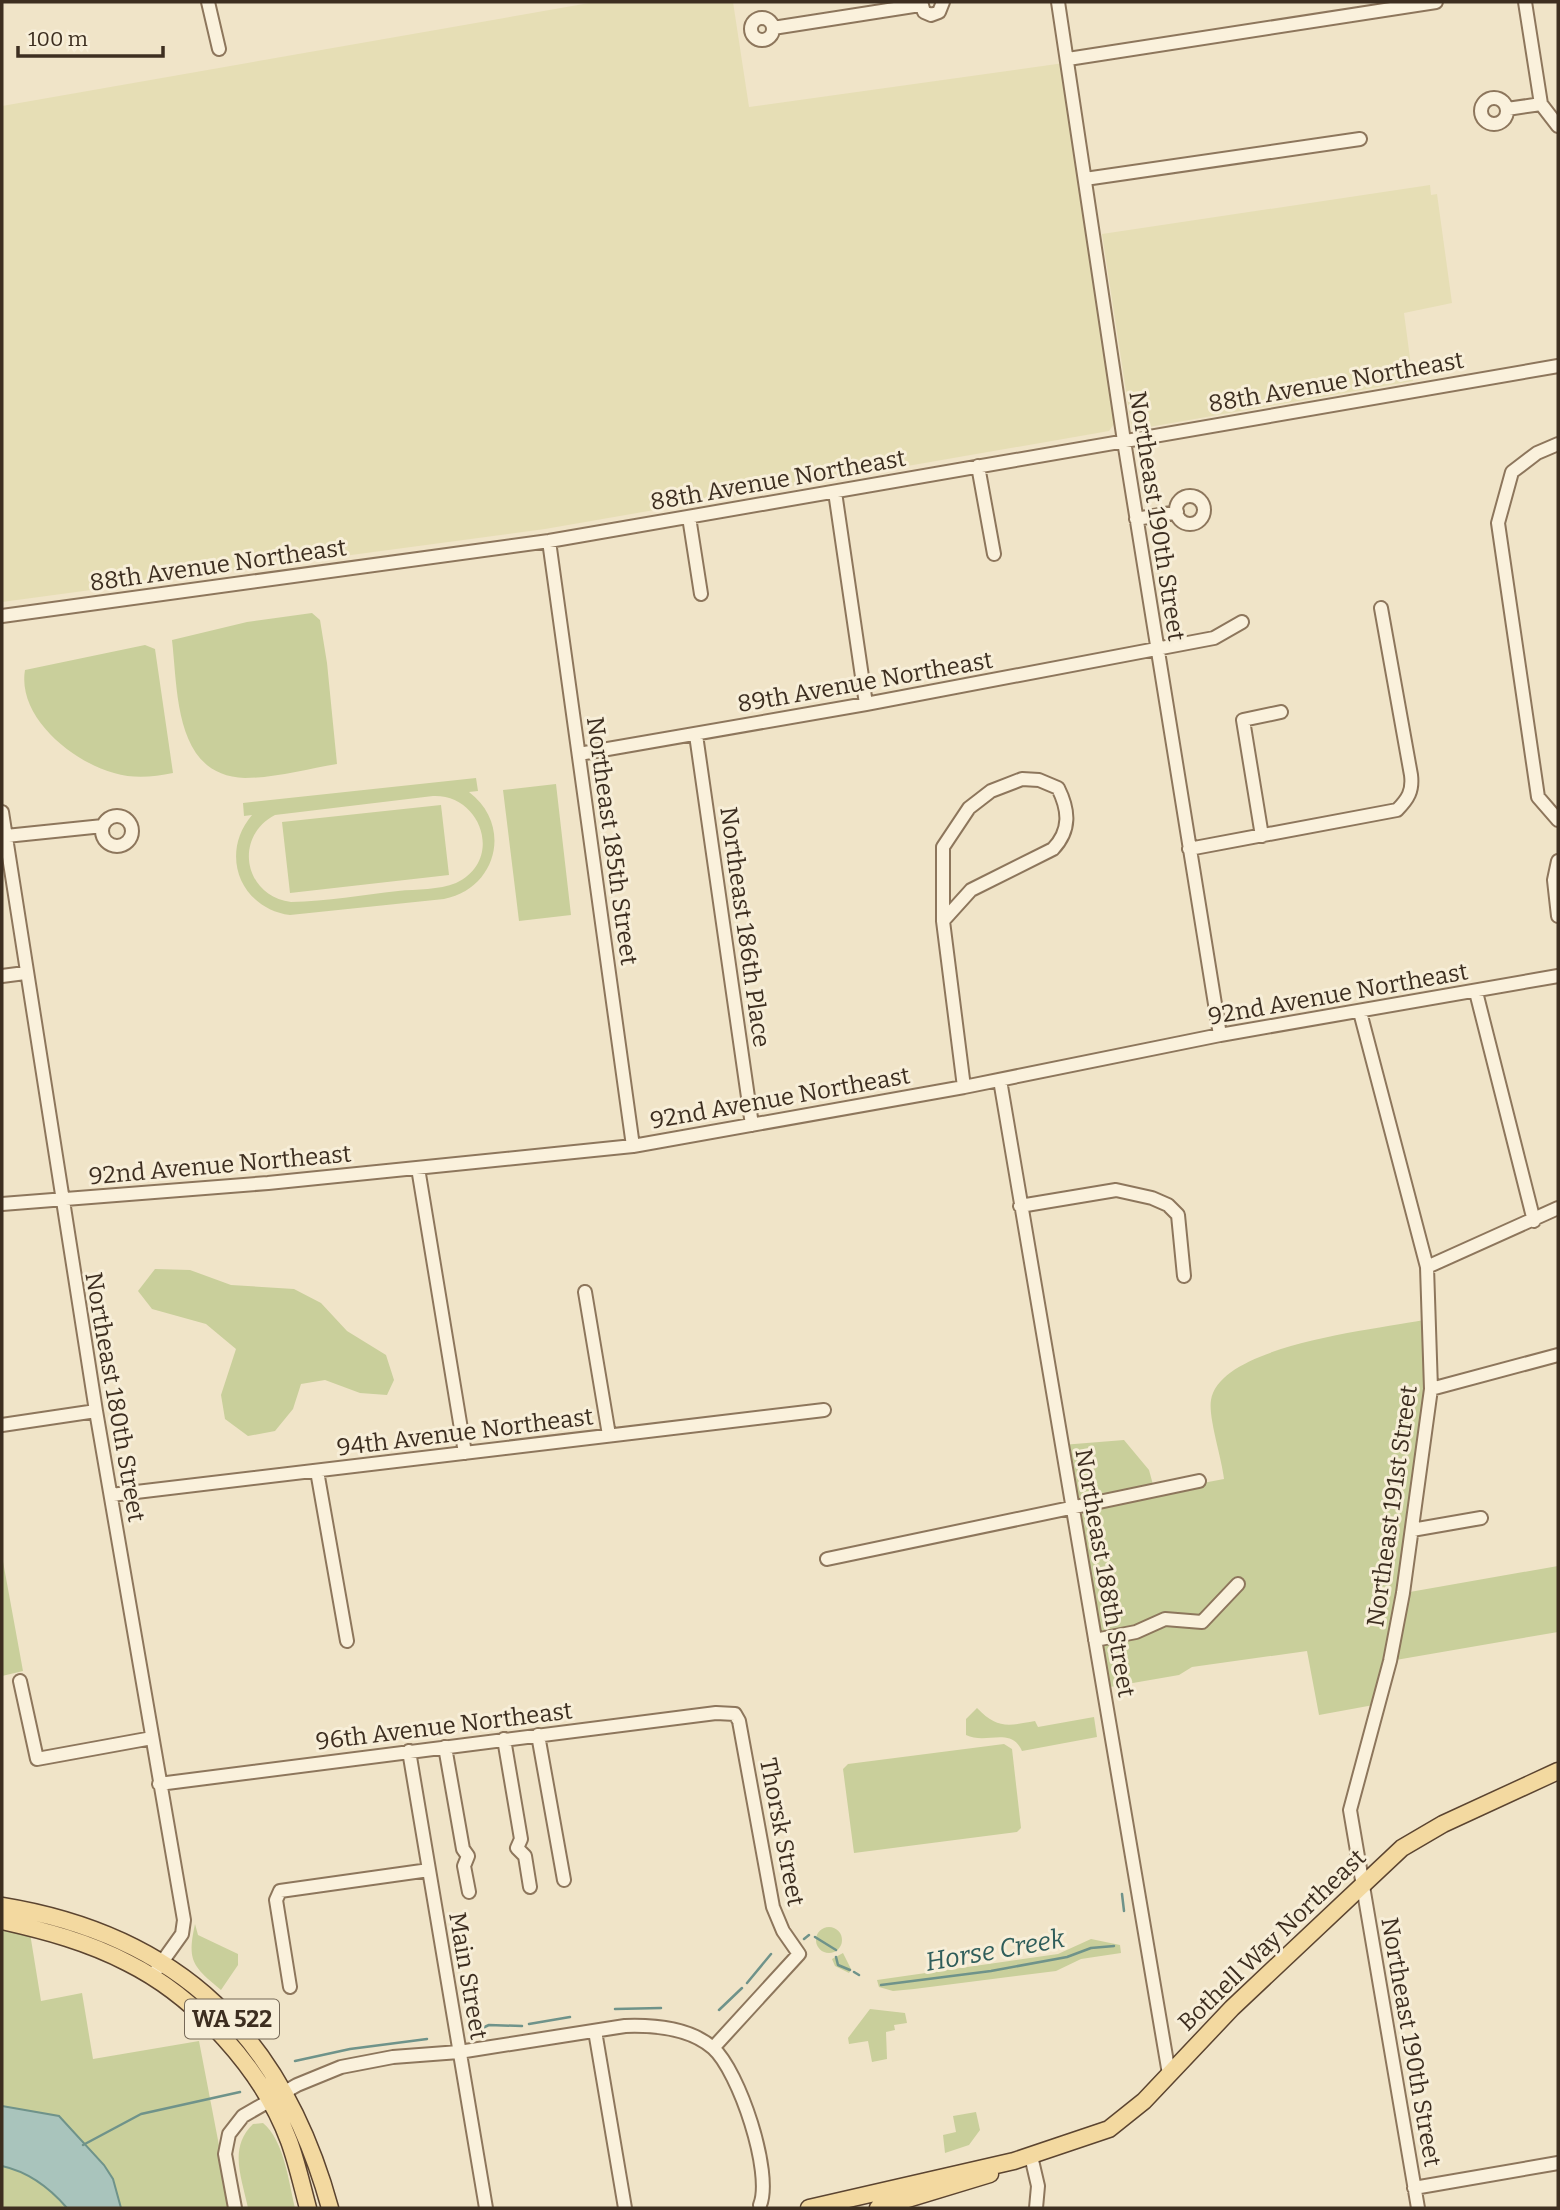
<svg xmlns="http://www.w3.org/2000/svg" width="1560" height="2210" viewBox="0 0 1560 2210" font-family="Bitter,serif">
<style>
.farmland{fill:#e6deb5}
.green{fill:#c9cf9b;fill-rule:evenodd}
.water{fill:#a9c4bc;stroke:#6f938a;stroke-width:2}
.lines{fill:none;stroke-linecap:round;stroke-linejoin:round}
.stream{stroke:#6f938a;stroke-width:2.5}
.minor-casing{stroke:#8d765c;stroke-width:16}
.major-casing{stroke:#5b4430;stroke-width:19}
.minor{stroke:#faf1dc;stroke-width:12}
.major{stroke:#f3d9a0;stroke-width:16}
.labels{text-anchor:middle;stroke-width:6;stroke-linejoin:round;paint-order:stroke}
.shield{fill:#f7eed8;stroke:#756857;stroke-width:2}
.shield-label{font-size:23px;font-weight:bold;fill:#3d2e20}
.street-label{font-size:24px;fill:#3d2e20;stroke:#f7eed8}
.water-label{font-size:26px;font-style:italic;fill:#2f5d5a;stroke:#f7eed8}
</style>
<rect width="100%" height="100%" fill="#f0e4c8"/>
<!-- farmland -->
<path class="farmland" d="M 595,2 L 733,2 L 749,107 L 1064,63 L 1114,424 L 1109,431 L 545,529 L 2,602 L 2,106 Z
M 1430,185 L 1431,195 L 1437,194 L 1452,303 L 1404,313 L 1413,381 L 1132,430 L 1102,234 Z"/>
<!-- green -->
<path class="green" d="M 312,613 L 320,620 L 327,663 L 337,764 C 307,769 274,778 245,778 C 174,776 178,691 172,640 L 247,622 Z
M 145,645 L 155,649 L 173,773 C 153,777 134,779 114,773 C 73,762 17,717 25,670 Z
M 476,778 L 478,791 L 469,792 C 513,825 497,889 444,899 L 290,915 C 240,908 219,854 252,815 L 244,816 L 243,803 ZM 433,796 C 482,794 504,861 456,883 C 439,890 417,889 398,891 C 363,895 327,901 291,902 C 244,896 233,837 275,815 Z
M 556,784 L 571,915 L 519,921 L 503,790 Z
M 441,805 L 449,875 L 290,893 L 282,822 Z
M 155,1269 L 190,1270 L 231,1285 L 294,1289 L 321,1303 L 347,1331 L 386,1355 L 394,1380 L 387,1395 L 360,1393 L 325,1380 L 301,1384 L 293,1409 L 275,1431 L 248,1436 L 225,1419 L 221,1395 L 236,1349 L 206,1324 L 152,1309 L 138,1291 Z
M 1429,1319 L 1431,1389 L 1404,1593 L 1558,1566 L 1558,1632 L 1390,1661 L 1379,1704 L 1319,1715 L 1307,1651 L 1192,1667 L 1179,1675 L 1104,1688 L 1062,1445 L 1124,1440 L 1149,1470 L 1155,1492 L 1224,1479 C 1222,1459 1208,1417 1211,1400 C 1220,1344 1381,1329 1429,1319 Z
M 2,1556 L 23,1671 L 2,1676 Z
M 977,1708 C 997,1729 1008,1726 1035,1721 L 1038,1727 L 1094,1717 L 1097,1737 L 1022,1751 C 1011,1726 986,1745 966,1735 L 966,1719 Z
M 1004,1744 L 1012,1749 L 1021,1828 L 1017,1832 L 854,1853 L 843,1769 L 848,1764 Z
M 2,1921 L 29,1927 L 41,2001 L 82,1993 L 93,2059 L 199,2041 L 231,2208 L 121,2208 L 113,2179 L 104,2165 L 59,2116 L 2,2106 Z
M 195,1924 L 198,1935 L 238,1954 L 238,1965 L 221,1990 C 192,1966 187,1961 195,1924 Z
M816 1940a13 13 0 1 1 26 0a13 13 0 1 1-26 0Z
M 1091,1939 L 1120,1945 L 1121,1953 L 1081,1959 L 1056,1971 L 914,1989 L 893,1991 L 879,1987 L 877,1980 L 1058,1954 Z
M 843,1953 L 851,1969 L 849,1973 L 835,1966 L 832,1959 Z
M 870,2009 L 905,2013 L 907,2023 L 894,2025 L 895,2030 L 886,2032 L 887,2059 L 872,2062 L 868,2041 L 849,2044 L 848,2038 Z
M 976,2112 L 980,2130 L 969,2145 L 945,2153 L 943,2135 L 956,2132 L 953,2116 Z
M 263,2123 C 284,2140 289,2183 295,2208 L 248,2208 C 242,2178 228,2148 253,2124 Z
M 2,2166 C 29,2172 49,2187 67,2208 L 2,2208 Z"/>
<!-- water -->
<path class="water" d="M 2,2106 L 59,2116 L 104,2165 L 113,2179 L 121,2208 L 67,2208 C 49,2187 29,2172 2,2166 Z"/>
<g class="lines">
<!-- stream -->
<path class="stream" d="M 1122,1894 L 1124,1911
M 815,1937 L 836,1950
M 804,1939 L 809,1935
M 836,1957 L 838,1965 L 850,1970
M 854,1972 L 859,1975
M 747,1983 L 771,1954
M 881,1985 L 991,1971 L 1067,1957 L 1091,1948 L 1114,1946
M 615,2009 L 661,2008
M 719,2010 L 742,1988
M 529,2024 L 570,2017
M 478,2030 L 489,2025 L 522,2026
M 295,2061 L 350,2049 L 427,2039
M 83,2145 L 141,2114 L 240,2092"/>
<defs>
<path id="minor" d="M 208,2 L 219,49
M 921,2 L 924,12 L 931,15 L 939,12 L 943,2
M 1058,2 L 1124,441 L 1220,1035
M 1525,2 L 1541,104 L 1558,126
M751 29a11 11 0 1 1 22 0a11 11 0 1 1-22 0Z
M 773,28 L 920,5
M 1068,59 L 1436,2
M1481 111a13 13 0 1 1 26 0a13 13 0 1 1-26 0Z
M 1507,109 L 1541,104
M 1085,179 L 1360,139
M 1558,444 L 1537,453 L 1512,472 L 1498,523 L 1538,797 L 1558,820
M 978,466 L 994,554
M 835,492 L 866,704
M1176 510a14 14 0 1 1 28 0a14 14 0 1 1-28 0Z
M 689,517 L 701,594
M 1136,519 L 1177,512
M 549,541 L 633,1146
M 2,616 L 549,541 L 1558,366
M 696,735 L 752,1125
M 579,754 L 866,704 L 1214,638 L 1242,622
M 2,812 L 96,1411 L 184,1920 L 182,1934 L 157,1969
M102 831a15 15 0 1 1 30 0a15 15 0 1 1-30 0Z
M 6,836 L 103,826
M 1262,836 L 1243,720 L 1281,712
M 1189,849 L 1397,810 C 1408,799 1413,791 1411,775 L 1381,608
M 1558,861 L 1554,880 L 1558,916
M 943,921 L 971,890 L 1053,849 C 1071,830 1069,810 1058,788 L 1039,780 L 1022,779 L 991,791 L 969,808 L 943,847 L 943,921 L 964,1087
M 2,976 L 25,973
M 1476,992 L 1534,1221
M 1360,1012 L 1427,1267 L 1431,1389 L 1403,1593 L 1390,1661 L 1350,1810 L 1418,2208
M 1000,1080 L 1169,2074
M 418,1168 L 465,1453
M 2,1204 L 268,1183 L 633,1146 L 964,1087 L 1220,1035 L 1558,976
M 1020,1206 L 1116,1190 L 1152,1198 L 1168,1205 L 1178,1215 L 1184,1276
M 1427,1267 L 1558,1208
M 585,1292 L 609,1435
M 1431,1389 L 1558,1355
M 2,1425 L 96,1411
M 317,1471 L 347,1641
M 111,1495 L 824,1410
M 1412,1530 L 1481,1518
M 827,1559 L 1199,1481
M 1095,1640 L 1136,1632 L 1165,1619 L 1202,1622 L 1238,1584
M 20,1681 L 37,1759 L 152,1738
M 538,1735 L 564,1880
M 504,1739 L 521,1839 L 517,1848 L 525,1856 L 530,1887
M 445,1747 L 463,1849 L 468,1856 L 464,1866 L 469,1892
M 409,1751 L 486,2208
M 159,1784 L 716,1713 L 735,1714 L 739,1721 L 773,1907 L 783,1931 L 799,1954 L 713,2048
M 290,1987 L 276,1900 L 280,1891 L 429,1870
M 595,2031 L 625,2208
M 1031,2156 L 1038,2186 L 1036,2208
M 1414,2188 L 1558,2163
M 235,2208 L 225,2154 L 229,2134 L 243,2116 L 297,2085 L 341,2067 L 393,2057 L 459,2052 L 625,2026 C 653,2025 690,2028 713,2048 C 739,2071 773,2173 760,2205"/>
<path id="major" d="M 2,1906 C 180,1935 283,2037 330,2208
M 2,1921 C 46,1931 88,1942 128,1963 C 196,1997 263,2070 289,2141 C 297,2163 302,2186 308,2208
M 809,2208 L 1014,2161 L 1109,2129 L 1144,2101 L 1232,2008 L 1402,1848 L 1443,1824 L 1558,1771
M 878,2208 L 990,2174"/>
</defs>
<!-- minor casing -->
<use href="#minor" class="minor-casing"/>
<!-- major casing -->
<use href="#major" class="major-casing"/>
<!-- minor -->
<use href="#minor" class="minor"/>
<!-- major -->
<use href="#major" class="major"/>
</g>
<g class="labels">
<!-- shield labels -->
<rect class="shield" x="185" y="1999.5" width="94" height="39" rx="5"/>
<g class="shield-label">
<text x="232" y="2027">WA 522</text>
</g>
<!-- street labels -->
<g class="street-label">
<text transform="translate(1336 382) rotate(-10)" y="8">88th Avenue Northeast</text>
<text transform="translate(778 480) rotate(-10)" y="8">88th Avenue Northeast</text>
<text transform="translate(1157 516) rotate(81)" y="8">Northeast 190th Street</text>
<text transform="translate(218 565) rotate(-8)" y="8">88th Avenue Northeast</text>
<text transform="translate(865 682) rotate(-10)" y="8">89th Avenue Northeast</text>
<text transform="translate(612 841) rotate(82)" y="8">Northeast 185th Street</text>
<text transform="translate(745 927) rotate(82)" y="8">Northeast 186th Place</text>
<text transform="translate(1338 994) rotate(-10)" y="8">92nd Avenue Northeast</text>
<text transform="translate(780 1098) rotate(-10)" y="8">92nd Avenue Northeast</text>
<text transform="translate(220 1165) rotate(-5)" y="8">92nd Avenue Northeast</text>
<text transform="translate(115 1397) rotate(80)" y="8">Northeast 180th Street</text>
<text transform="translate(465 1432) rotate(-7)" y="8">94th Avenue Northeast</text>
<text transform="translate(1392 1506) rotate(-82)" y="8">Northeast 191st Street</text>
<text transform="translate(1105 1573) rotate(80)" y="8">Northeast 188th Street</text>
<text transform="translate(444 1726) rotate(-7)" y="8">96th Avenue Northeast</text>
<text transform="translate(782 1832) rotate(79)" y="8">Thorsk Street</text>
<text transform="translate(1272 1940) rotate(-44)" y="8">Bothell Way Northeast</text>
<text transform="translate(468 1976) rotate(80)" y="8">Main Street</text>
<text transform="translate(1411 2042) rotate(80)" y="8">Northeast 190th Street</text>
</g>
<!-- water labels -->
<g class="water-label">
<text transform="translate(995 1950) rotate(-10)" y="9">Horse Creek</text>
</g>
</g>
<!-- border -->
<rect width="1560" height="2210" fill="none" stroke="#3d2e20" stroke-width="7"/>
<!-- scale -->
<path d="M18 46v10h145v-10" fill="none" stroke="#3d2e20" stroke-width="3.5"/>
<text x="28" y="46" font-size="21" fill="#3d2e20" stroke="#f7eed8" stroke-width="5" paint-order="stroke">100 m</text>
</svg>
